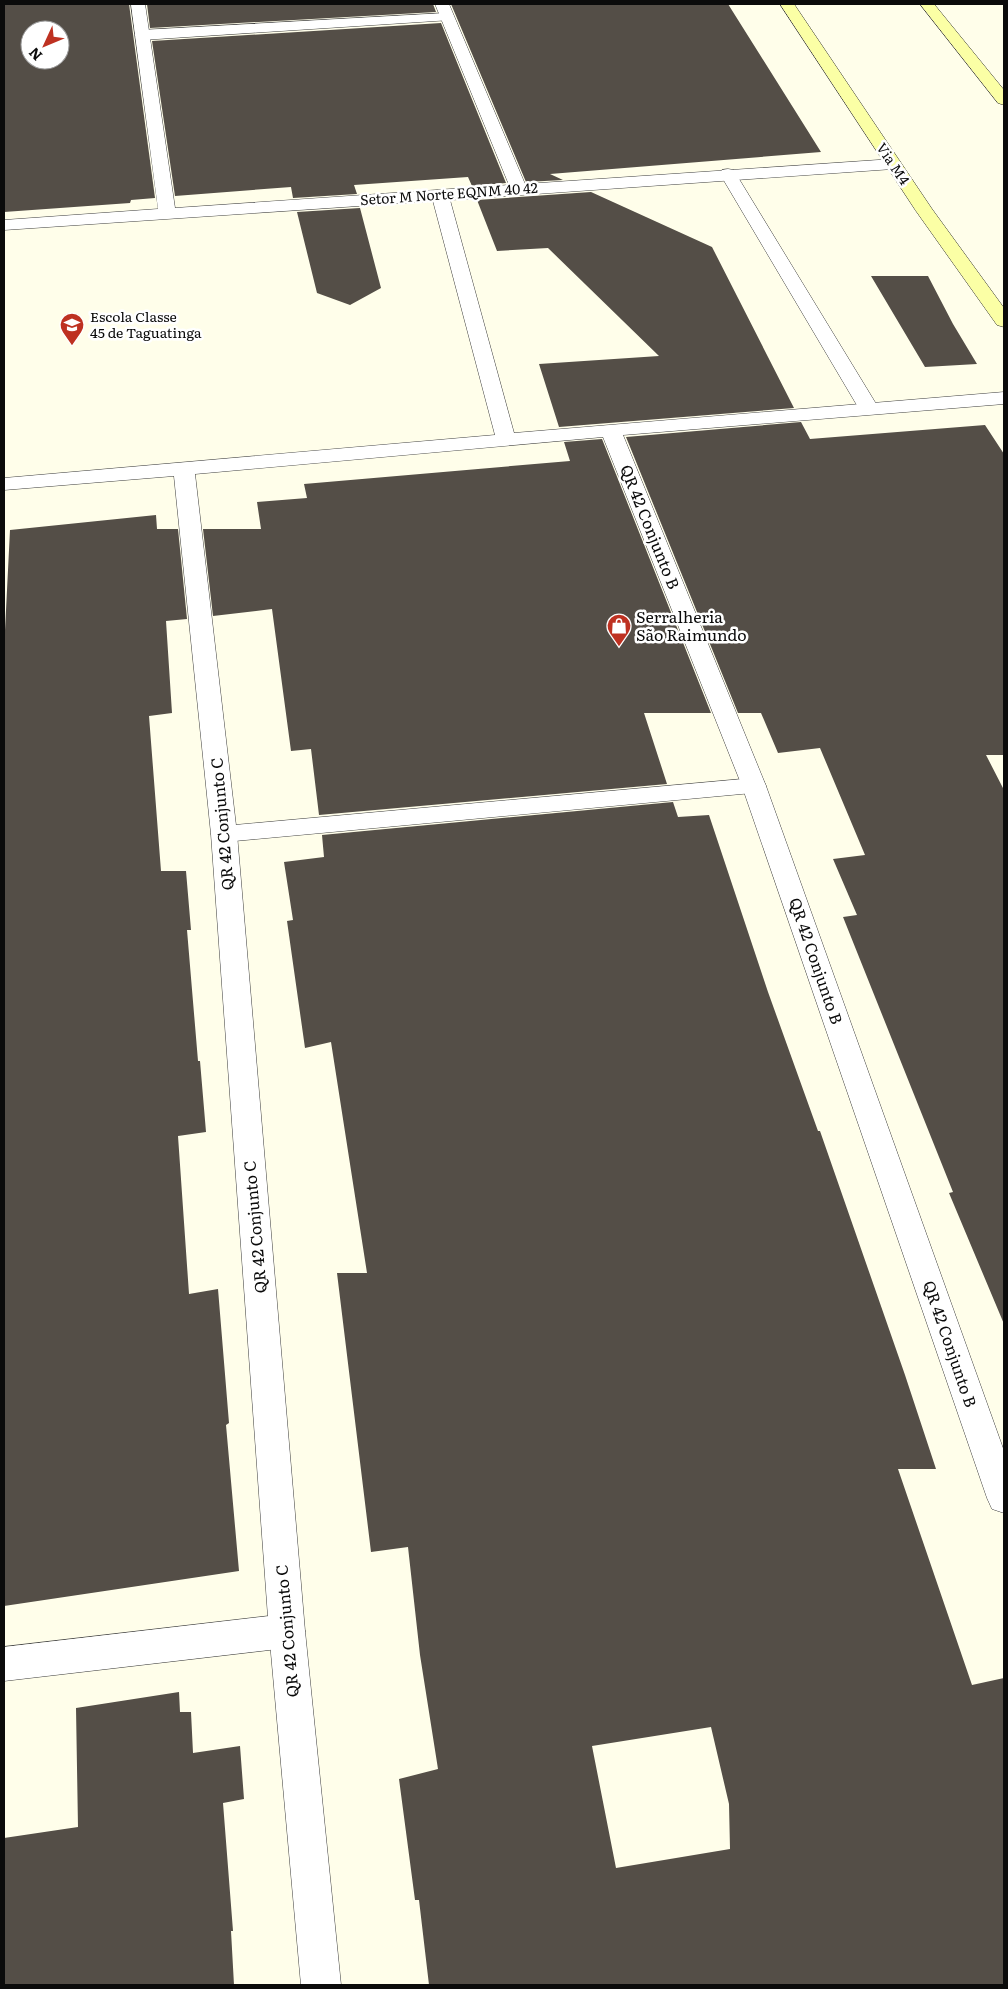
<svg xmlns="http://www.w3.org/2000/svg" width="1008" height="1989" viewBox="0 0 1008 1989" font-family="Literata,serif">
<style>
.building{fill:#544e47;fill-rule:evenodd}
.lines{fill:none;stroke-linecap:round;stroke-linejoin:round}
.service-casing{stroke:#3e3e3e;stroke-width:1}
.pedestrian-casing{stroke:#3e3e3e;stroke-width:1}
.minor-casing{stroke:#3e3e3e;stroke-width:1}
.secondary-casing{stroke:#2d2d2d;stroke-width:1}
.service{fill:#fff;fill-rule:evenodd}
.pedestrian{fill:#fff;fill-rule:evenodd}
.minor{fill:#fff;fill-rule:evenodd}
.secondary{fill:#fbffa5;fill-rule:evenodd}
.labels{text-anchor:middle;stroke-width:5;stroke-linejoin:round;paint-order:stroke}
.far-street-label{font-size:14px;fill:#0b0b0b;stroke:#fff}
.far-poi-label{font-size:14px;fill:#0b0b0b;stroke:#fff;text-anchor:start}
.street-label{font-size:16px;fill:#0b0b0b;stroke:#fff}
.poi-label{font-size:16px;fill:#0b0b0b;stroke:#fff;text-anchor:start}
</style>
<rect width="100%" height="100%" fill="#fffeea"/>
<!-- building -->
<path class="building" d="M 4,4 L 129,4 L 155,198 L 131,200 L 130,203 L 4,212 ZM 30,30 L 60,30 L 60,60 L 30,60 Z
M 147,4 L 433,4 L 436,12 L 150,28 Z
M 451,4 L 728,4 L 821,152 L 550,174 L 563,180 L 526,182 Z
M 441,23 L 506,183 L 472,186 L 468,177 L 354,185 L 357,194 L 293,198 L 291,187 L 175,196 L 152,41 Z
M 591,192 L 712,247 L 794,408 L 559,427 L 539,364 L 659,356 L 548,248 L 497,251 L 477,200 Z
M 360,208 L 381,288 L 350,305 L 317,293 L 297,212 Z
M 871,276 L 928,276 L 953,324 L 977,364 L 925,367 Z
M 801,422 L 810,439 L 985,425 L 1004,454 L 1004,755 L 986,755 L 1004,790 L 1004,1324 L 949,1193 L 953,1192 L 843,917 L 857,915 L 833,859 L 865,855 L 820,748 L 778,753 L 761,713 L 738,713 L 626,437 Z
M 602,439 L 711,713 L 644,713 L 667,784 L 319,815 L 311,749 L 291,751 L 272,609 L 213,616 L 203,529 L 261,529 L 257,502 L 307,498 L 304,484 L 570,461 L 564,442 Z
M 156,515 L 157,529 L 178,529 L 187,619 L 166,621 L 172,713 L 149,716 L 161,871 L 186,871 L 191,930 L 187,930 L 198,1061 L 200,1061 L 206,1132 L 178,1136 L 189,1294 L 218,1289 L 229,1423 L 226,1425 L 239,1571 L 4,1606 L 4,650 L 10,530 Z
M 673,802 L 678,817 L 709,815 L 768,992 L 818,1131 L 820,1131 L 905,1375 L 936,1469 L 898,1469 L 972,1685 L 1004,1678 L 1004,1985 L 429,1985 L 419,1900 L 415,1900 L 399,1779 L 438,1769 L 420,1655 L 408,1547 L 371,1552 L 337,1273 L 367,1273 L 331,1042 L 305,1048 L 287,921 L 293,920 L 284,862 L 324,857 L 322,835 ZM 711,1727 L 729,1804 L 730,1849 L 616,1868 L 592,1746 Z
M 179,1692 L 180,1712 L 191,1712 L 193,1753 L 240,1746 L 244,1799 L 223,1803 L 233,1931 L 231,1931 L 234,1985 L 4,1985 L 4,1838 L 78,1827 L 76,1708 Z"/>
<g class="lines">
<defs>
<path id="service" d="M 728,169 L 734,170 L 736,174 L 878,407 L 875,411 L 861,411 L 858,407 L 720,174 L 722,170 Z"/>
<path id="pedestrian" d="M 446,13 L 453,17 L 451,20 L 142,40 L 134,35 L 142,30 Z
M 754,778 L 763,780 L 766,786 L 763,792 L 224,842 L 215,840 L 211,834 L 215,828 L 224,826 Z
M 287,1614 L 300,1619 L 305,1631 L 300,1643 L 287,1648 L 4,1681 L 4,1647 Z"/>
<path id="minor" d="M 131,4 L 145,4 L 175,208 L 509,185 L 435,4 L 449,4 L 525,184 L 893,159 L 899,160 L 901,164 L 899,168 L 893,169 L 450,200 L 514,433 L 1004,392 L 1004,404 L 623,435 L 766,786 L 1004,1451 L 1004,1513 L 992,1509 L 987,1498 L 742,786 L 603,437 L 195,474 L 237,834 L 305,1631 L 341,1985 L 301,1985 L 269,1631 L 211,834 L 174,476 L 4,490 L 4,478 L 495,435 L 433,201 L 4,230 L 4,220 L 158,209 Z"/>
<path id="secondary" d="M 780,4 L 794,4 L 932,209 L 1004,308 L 1004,327 L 997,325 L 916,211 Z
M 920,4 L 934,4 L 1004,90 L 1004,105 L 998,103 Z"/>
</defs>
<!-- service casing -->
<use href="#service" class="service-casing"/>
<!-- pedestrian casing -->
<use href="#pedestrian" class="pedestrian-casing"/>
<!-- minor casing -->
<use href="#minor" class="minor-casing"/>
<!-- secondary casing -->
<use href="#secondary" class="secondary-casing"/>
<!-- service -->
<use href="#service" class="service"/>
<!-- pedestrian -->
<use href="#pedestrian" class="pedestrian"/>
<!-- minor -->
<use href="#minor" class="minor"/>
<!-- secondary -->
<use href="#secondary" class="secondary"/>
</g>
<!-- icons -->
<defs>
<symbol id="school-pin" viewBox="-11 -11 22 30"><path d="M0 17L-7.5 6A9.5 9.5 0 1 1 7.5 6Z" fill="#be3121" stroke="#fff"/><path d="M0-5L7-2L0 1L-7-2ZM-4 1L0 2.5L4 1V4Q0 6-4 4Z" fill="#fff"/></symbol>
<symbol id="shop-pin" viewBox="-11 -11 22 30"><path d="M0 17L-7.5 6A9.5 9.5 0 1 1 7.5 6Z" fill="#be3121" stroke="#fff"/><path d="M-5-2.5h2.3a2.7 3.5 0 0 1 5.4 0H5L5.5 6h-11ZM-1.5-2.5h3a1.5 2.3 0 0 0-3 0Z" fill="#fff"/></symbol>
</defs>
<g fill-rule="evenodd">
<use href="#school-pin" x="58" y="311" width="28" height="38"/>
<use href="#shop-pin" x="605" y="612" width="28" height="38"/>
</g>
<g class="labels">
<!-- far-street labels -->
<g class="far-street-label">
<text transform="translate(893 164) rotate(56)" y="5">Via M4</text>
<text transform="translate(449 194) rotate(-4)" y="5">Setor M Norte EQNM 40 42</text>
</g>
<!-- far-poi labels -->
<g class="far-poi-label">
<text x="90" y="322">Escola Classe<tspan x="90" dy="16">45 de Taguatinga</tspan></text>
</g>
<!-- street labels -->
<g class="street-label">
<text transform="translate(650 527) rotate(68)" y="6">QR 42 Conjunto B</text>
<text transform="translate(222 824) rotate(-95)" y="6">QR 42 Conjunto C</text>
<text transform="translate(816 961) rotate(71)" y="6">QR 42 Conjunto B</text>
<text transform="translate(255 1227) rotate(-95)" y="6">QR 42 Conjunto C</text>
<text transform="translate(950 1344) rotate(71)" y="6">QR 42 Conjunto B</text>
<text transform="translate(287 1631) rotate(-95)" y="6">QR 42 Conjunto C</text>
</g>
<!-- poi labels -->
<g class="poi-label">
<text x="636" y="623">Serralheria<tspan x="636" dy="18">São Raimundo</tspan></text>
</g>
</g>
<!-- border -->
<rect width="1008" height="1989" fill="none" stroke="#0b0b0b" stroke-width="10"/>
<!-- north arrow -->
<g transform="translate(45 45) rotate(226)"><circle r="24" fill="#ffffff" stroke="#9d9d9d"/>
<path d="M0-4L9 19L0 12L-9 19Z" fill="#be3121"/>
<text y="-8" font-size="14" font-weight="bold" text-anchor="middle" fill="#0b0b0b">N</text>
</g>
</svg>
